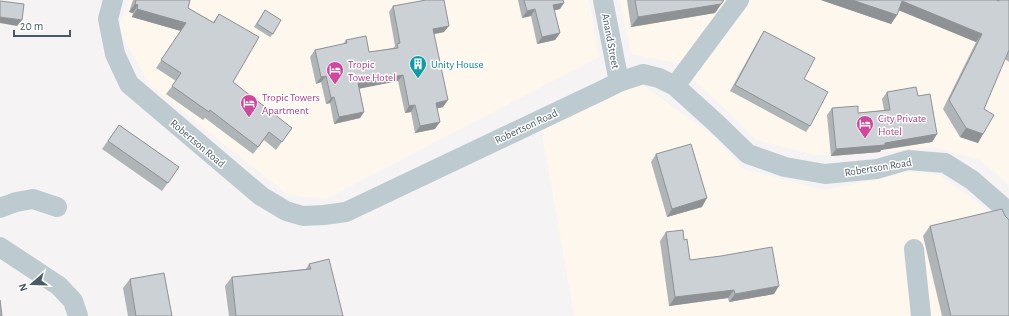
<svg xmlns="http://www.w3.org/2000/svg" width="1009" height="316" viewBox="0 0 1009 316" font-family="'Alegreya Sans',sans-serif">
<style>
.commercial{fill:#fef7ee}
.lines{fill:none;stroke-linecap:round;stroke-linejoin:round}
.minor{stroke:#bdcad0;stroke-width:20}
.wall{fill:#afb4b7}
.shaded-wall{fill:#8f9295}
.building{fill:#ccd1d5;stroke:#8f9295}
.labels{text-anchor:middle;stroke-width:3;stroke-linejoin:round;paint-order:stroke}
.street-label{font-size:11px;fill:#485a63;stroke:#fff}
.hotel-label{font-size:11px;fill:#b23c85;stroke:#fff;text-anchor:start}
.culture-label{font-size:11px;fill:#0d838f;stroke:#fff;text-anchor:start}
</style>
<rect width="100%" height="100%" fill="#f5f3f3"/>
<!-- commercial -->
<path class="commercial" d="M 130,0 L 589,0 L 599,57 L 326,199 L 288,195 L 149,84 L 118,28 Z
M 620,0 L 1009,0 L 1009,185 L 980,160 L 934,147 L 871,153 L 814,155 L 756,140 L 730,114 L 676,63 L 631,54 Z
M 640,83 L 716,138 L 743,169 L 825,190 L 910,172 L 940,175 L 993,214 L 1009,316 L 574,316 L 541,127 Z"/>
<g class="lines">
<!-- minor -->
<path class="minor" d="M 113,0 L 108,19 L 115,54 L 129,84 L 261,196 L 286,211 L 303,216 L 324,215 L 346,212 L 603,90 L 619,82 L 643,74 L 659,78 L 675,86 L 716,123 L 748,154 L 785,167 L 825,174 L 877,169 L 908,160 L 945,163 L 972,180 L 1003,207 L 1009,221
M 603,0 L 619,82
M 675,86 L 739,0
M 0,208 L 16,202 L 33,199 L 57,207
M 0,247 L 59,286 L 73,301 L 78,316
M 914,249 L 921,316"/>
</g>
<!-- wall -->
<path class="wall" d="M 133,0 L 190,0 L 188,8 L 213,22 L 219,14 L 233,82 L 292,128 L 276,150 L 264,140 L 253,154 L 205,118 L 203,120 L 166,94 L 176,81 L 156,68 L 181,31 L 132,17 L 133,13 L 129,12 Z
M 518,0 L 563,0 L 560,9 L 554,10 L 560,33 L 555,40 L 537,44 L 531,16 L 522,18 Z
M 627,0 L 724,0 L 715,13 L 631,27 Z
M 821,0 L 996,0 L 997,1 L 998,0 L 1009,0 L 1009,62 L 1005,59 L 984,109 L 983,134 L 978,143 L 960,137 L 943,109 L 976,42 L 898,10 L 897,15 L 891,24 Z
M 393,6 L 444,32 L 434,34 L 443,107 L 437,108 L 435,129 L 415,133 L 411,112 L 405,113 L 398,81 L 359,88 L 364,112 L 360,118 L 334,124 L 330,103 L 326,104 L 321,82 L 316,84 L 310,57 L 315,50 L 343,44 L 346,40 L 369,52 L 393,48 L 395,46 L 389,12 Z
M 263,13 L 273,34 L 270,37 L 254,27 Z
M 764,31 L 804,79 L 810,126 L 806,132 L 730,91 L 760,37 Z
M 887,92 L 918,96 L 937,134 L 932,142 L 881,150 L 880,152 L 831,156 L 827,115 L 832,108 L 858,113 L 884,110 L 882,99 Z
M 119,125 L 179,167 L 162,191 L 102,149 Z
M 656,154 L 702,207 L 667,217 L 651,162 Z
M 1005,216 L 1009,316 L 942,316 L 923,236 L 930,226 Z
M 666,232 L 684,240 L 690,260 L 774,294 L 729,302 L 728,298 L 669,306 L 660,241 Z
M 309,264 L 343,316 L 229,316 L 225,286 L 232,277 L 306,269 Z
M 130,279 L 172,316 L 128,316 L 123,288 Z"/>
<!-- shaded-wall -->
<path class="shaded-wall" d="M 724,0 L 715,13 L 631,27 L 638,17 Z
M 821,0 L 852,0 L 897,15 L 891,24 Z
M 902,1 L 982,34 L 976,42 L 896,9 Z
M 564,3 L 560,9 L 549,12 L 553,5 Z
M 135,4 L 138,5 L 133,13 L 129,12 Z
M 137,9 L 186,23 L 181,31 L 132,17 Z
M 535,9 L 531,16 L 522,18 L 527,11 Z
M 0,17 L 22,20 L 17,26 L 0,23 Z
M 449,26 L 444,32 L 429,35 L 433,29 Z
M 560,33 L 555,40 L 537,44 L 542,37 Z
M 403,75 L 398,81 L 353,90 L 358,83 Z
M 326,76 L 321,82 L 316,84 L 321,77 Z
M 334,97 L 330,103 L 326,104 L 331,98 Z
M 448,100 L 443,107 L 431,110 L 436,103 Z
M 415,105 L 411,112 L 405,113 L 409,106 Z
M 364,112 L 360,118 L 334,124 L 339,117 Z
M 440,122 L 435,129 L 415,133 L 420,126 Z
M 966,128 L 983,134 L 978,143 L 960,137 Z
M 937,134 L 932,142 L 881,150 L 880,152 L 831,156 L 836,149 Z
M 707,198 L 702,207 L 667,217 L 672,209 Z
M 779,286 L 774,294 L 729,302 L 735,294 Z
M 734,290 L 728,298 L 669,306 L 675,297 Z"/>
<!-- building -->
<path class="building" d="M 136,0 L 190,0 L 188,8 L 214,23 L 219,14 L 259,37 L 233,82 L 292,128 L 282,142 L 269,132 L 258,147 L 210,110 L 209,112 L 172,86 L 181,73 L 161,60 L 186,23 L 137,9 L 138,5 L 135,4 Z
M 426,0 L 444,0 L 449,26 L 433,29 L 448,100 L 436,103 L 440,122 L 420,126 L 415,105 L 409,106 L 403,75 L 358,83 L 364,112 L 339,117 L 334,97 L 331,98 L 326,76 L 321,77 L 315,50 L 347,43 L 346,40 L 366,36 L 369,52 L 398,48 L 397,44 L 400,43 L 393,6 Z
M 524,0 L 563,0 L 564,3 L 553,5 L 560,33 L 542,37 L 535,9 L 527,11 Z
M 635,0 L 724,0 L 721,4 L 638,17 Z
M 852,0 L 996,0 L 999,1 L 999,0 L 1009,0 L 1009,50 L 984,109 L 994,115 L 983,134 L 966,128 L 949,100 L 982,34 L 902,1 L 897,15 Z
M 0,1 L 24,4 L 22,20 L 0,17 Z
M 265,10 L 281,20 L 273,34 L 257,24 Z
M 764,31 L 815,58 L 804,79 L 828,92 L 810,126 L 735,85 Z
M 916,87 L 918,96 L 930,94 L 937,134 L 885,143 L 885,145 L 836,149 L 832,108 L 858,106 L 858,113 L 890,110 L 887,92 Z
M 119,125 L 179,167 L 168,183 L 108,141 Z
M 691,144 L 707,198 L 672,209 L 656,154 Z
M 1002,209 L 1005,216 L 1009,220 L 1009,316 L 951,316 L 930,226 Z
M 683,230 L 684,240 L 687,239 L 690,260 L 721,256 L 772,247 L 779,286 L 735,294 L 734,290 L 675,297 L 666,232 Z
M 329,259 L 343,316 L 236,316 L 232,277 L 311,269 L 309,264 Z
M 164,273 L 172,316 L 136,316 L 130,279 Z
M 0,300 L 2,316 L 0,316 Z"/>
<!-- icons -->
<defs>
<symbol id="building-pin" viewBox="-11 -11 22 30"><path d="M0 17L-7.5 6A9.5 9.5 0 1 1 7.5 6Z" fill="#0f9aa8" stroke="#fff"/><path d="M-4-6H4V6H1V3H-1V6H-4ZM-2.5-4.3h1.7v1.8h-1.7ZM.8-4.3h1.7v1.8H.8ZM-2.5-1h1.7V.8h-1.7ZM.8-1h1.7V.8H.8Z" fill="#fff"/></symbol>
<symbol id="hotel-pin" viewBox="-11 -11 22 30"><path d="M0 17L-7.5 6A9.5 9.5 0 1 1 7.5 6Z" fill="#d1479c" stroke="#fff"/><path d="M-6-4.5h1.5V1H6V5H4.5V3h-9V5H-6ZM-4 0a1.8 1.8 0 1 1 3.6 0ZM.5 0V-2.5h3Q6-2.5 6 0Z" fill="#fff"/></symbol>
</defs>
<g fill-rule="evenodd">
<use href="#building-pin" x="408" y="54" width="20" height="27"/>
<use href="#hotel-pin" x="325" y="60" width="20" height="27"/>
<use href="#hotel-pin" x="239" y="93" width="20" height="27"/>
<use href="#hotel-pin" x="855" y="114" width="20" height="27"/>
</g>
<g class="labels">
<!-- street labels -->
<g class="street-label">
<text transform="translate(611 41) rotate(79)" y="4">Anand Street</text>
<text transform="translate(526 126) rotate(-25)" y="4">Robertson Road</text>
<text transform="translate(198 143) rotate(40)" y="4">Robertson Road</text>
<text transform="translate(878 167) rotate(-9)" y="4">Robertson Road</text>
</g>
<!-- hotel labels -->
<g class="hotel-label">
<text x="348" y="68">Tropic<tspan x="348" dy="13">Towe Hotel</tspan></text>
<text x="262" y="101">Tropic Towers<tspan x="262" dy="13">Apartment</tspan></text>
<text x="878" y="122">City Private<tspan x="878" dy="13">Hotel</tspan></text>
</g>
<!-- culture labels -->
<g class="culture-label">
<text x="431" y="68">Unity House</text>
</g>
</g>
<!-- north arrow -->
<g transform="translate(32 284) rotate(250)" stroke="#ffffff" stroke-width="3" paint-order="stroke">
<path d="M0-3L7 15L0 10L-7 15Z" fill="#485a63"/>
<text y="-6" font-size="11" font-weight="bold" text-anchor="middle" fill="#485a63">N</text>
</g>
<!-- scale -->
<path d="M14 30v6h56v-6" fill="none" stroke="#485a63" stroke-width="2"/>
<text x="20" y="30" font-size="12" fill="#485a63" stroke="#ffffff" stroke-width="3" paint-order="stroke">20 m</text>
</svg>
